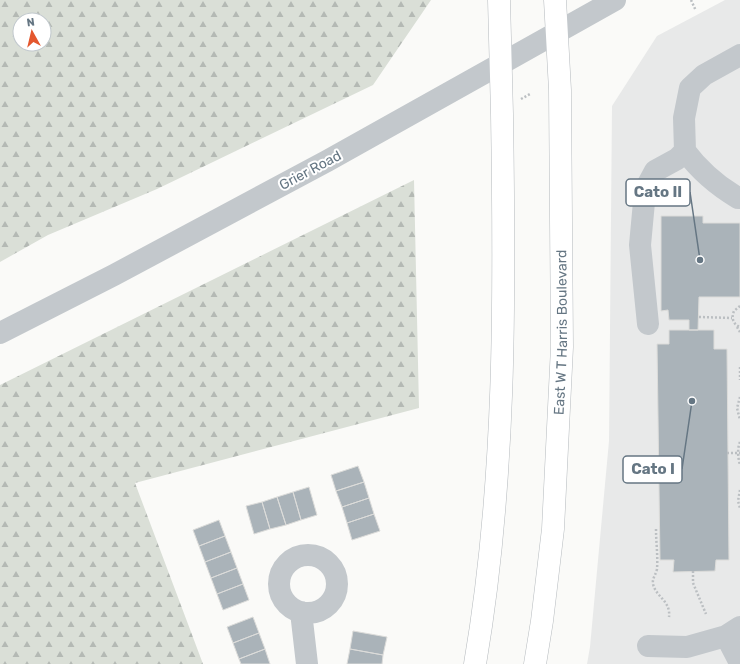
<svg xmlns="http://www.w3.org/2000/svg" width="740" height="664" viewBox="0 0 740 664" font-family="Rubik,sans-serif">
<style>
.built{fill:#e8e9e9}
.forest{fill:url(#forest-firs);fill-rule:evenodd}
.building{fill:#aab3b9;stroke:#dcdcda}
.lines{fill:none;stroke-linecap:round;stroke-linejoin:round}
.major-casing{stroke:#b5babe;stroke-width:23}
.path{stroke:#bbbfc2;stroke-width:2.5;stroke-dasharray:2 2;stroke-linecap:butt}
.minor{stroke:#c3c8cc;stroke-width:22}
.major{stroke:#fff;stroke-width:22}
.labels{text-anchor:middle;stroke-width:4;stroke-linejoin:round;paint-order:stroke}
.street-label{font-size:14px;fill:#657683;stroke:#fff}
.leader{fill:none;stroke:#657683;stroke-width:1.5}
.callout-dot{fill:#657683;stroke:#fff;stroke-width:1.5}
.callout{fill:#fff;stroke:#657683;stroke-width:1.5}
.callout-label{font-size:15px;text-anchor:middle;font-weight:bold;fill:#657683}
</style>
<defs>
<pattern id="forest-firs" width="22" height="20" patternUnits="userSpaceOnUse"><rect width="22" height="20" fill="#dadfd7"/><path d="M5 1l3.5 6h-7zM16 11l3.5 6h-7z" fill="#b4b9b4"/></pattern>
</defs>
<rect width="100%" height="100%" fill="#fafaf8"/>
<!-- built -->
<path class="built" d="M 725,0 L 740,0 L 740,664 L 587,664 L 590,647 L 609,441 L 612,106 L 657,36 Z"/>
<!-- forest -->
<path class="forest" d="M 0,0 L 431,0 L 373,85 L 157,189 L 48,235 L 0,262 ZM 20,20 L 44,20 L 44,44 L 20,44 Z
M 414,180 L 419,408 L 135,483 L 203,664 L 0,664 L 0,385 Z"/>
<!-- building -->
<path class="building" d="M 661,216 L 703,216 L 703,223 L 740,223 L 740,297 L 699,297 L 698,330 L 689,330 L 689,320 L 669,320 L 668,310 L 661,311 Z
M 669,330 L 714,330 L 714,349 L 727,349 L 729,560 L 716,560 L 715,571 L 673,572 L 674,560 L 660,560 L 657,344 L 669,344 Z
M 358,466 L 364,482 L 336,491 L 331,475 Z
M 364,482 L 369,498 L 342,507 L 336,491 Z
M 309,487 L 317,515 L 301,520 L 293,492 Z
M 293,492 L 301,520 L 286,525 L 277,497 Z
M 277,497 L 286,525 L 270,529 L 262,502 Z
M 369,498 L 374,514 L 347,523 L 342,507 Z
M 262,502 L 270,529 L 254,534 L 246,506 Z
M 374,514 L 380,531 L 352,540 L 347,523 Z
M 219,520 L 225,536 L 199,546 L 193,530 Z
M 225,536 L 231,552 L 205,562 L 199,546 Z
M 231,552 L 237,568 L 211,578 L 205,562 Z
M 237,568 L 243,584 L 217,594 L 211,578 Z
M 243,584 L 249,600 L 223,610 L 217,594 Z
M 253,617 L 259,633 L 233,643 L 227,627 Z
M 353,631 L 387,637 L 383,655 L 350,649 Z
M 259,633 L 265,649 L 239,659 L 233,643 Z
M 265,649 L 270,664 L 241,664 L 239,659 Z
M 350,649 L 383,655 L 382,664 L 347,664 Z"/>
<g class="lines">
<defs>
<g id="major">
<path d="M 475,664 C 506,483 505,297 502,114 C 501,76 500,38 499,0"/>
<path id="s1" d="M 535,664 L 542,621 L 553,529 L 562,347 L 560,90 L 555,0"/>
</g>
</defs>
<!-- major casing -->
<use href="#major" class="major-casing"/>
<!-- path -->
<path class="path" d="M 691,0 L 696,11
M 521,99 L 530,94
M 740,306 L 734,311 C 731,318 733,324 740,327
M 699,317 L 732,318
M 737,327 L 740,332
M 740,367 L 740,380
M 740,397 L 737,408 L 740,420
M 740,442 C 737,449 738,458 740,465
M 727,453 L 740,453
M 740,490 L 738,501 L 740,508
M 656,529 C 656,542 658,556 657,569 C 656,575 652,578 653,584 C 656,597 671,601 669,617
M 693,571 L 693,583 L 706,614"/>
<!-- minor -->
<path class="minor" d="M 685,151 C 700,171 716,185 738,198 L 740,198
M 648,324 L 640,245 L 644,202 L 648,184 L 655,171 L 677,159 L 685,151 L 684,118 L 690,88 L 704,75 L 740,55
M 0,333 L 114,275 L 327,161 L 615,0
M279 584a29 29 0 1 1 58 0a29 29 0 1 1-58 0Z
M 301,612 L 307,664
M 726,636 L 740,663
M 648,646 L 687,647 L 726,636 L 740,627"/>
<!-- major -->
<use href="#major" class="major"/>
</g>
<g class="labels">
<!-- street labels -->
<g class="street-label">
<text transform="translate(310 170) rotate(-28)" y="5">Grier Road</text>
<text dy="5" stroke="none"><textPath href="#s1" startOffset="333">East W T Harris Boulevard</textPath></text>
</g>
</g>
<!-- callouts -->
<path class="leader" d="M700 260L690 192M692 401L682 469"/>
<g class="callout-dot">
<circle cx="700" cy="260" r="4"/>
<circle cx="692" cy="401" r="4"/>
</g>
<g class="callout">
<rect x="626" y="179" width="64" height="27" rx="4"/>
<rect x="623" y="456" width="59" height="27" rx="4"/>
</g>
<g class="callout-label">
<text x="658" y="197">Cato II</text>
<text x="653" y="474">Cato I</text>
</g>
<!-- north arrow -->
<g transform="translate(32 32) rotate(352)"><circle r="19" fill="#ffffff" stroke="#c1c8cd"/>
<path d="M0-3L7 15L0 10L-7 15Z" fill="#e4572e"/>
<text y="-6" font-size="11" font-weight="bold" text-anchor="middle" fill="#657683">N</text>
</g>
</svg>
